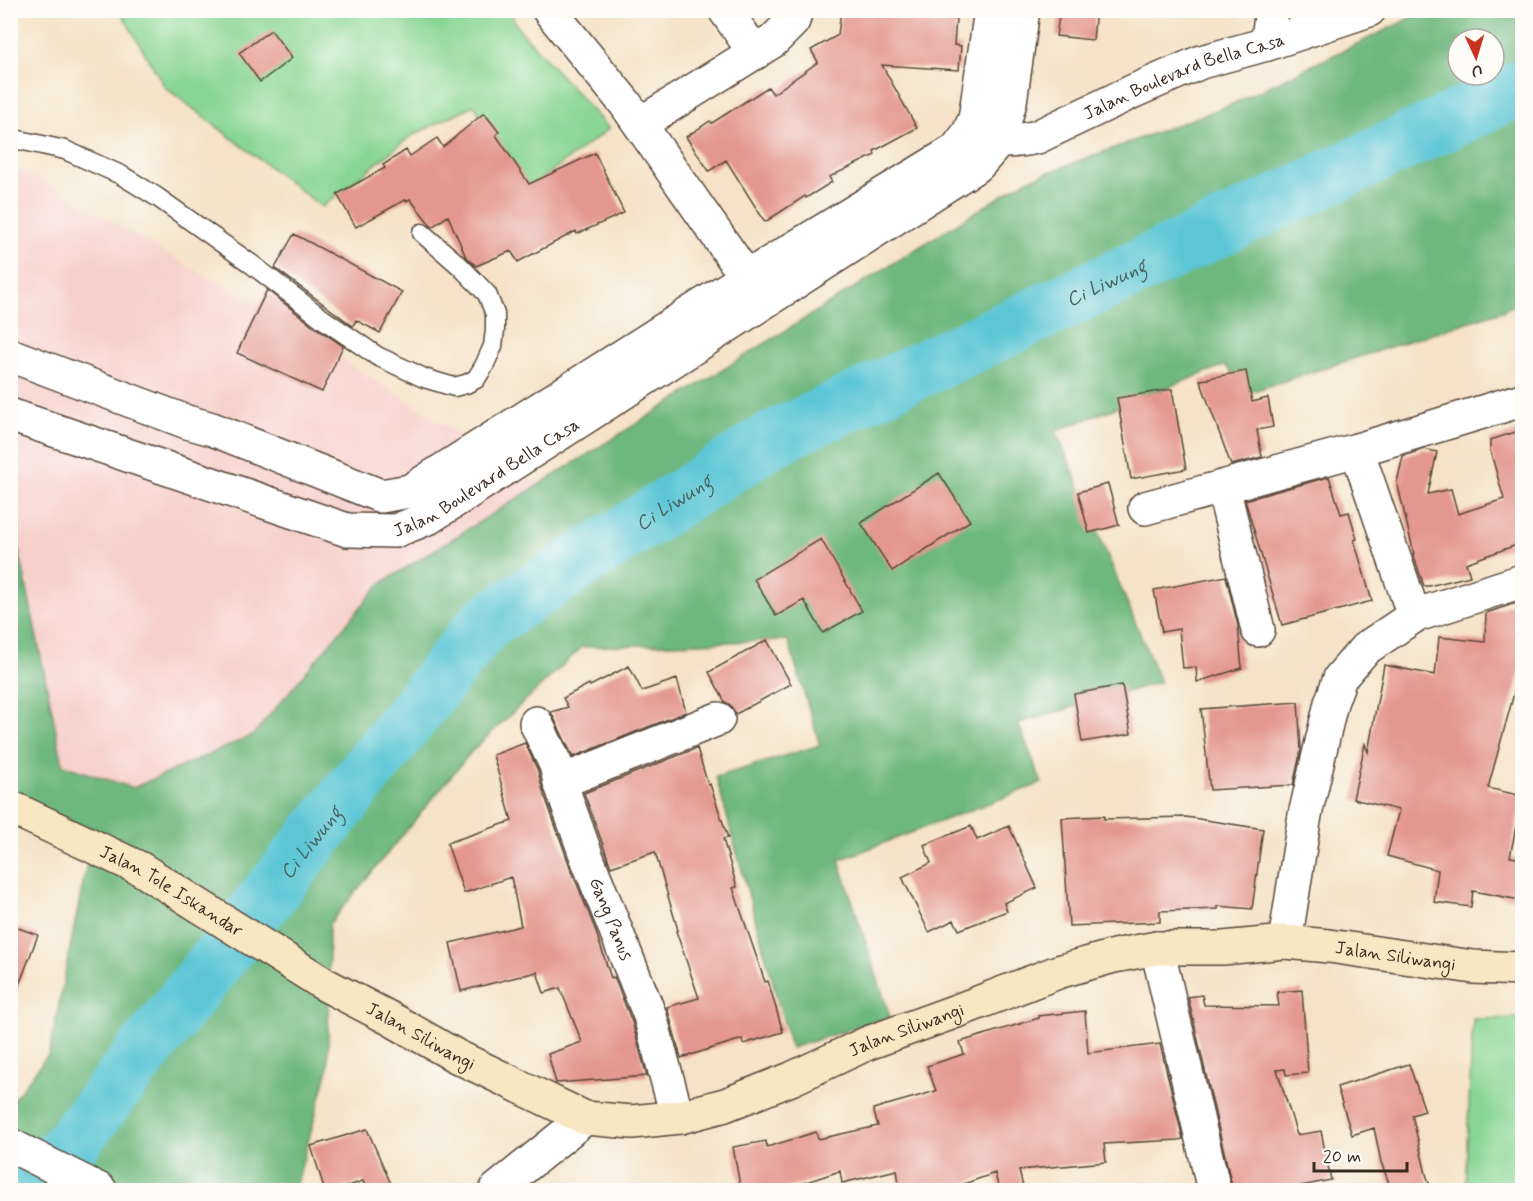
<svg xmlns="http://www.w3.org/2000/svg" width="1533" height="1201" viewBox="0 0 1533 1201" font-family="Mynerve,sans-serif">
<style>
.built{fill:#f7d0cb}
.green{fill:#89d694;stroke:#628059;stroke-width:1.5}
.forest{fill:#6eb77e;stroke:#54704e;stroke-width:1.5;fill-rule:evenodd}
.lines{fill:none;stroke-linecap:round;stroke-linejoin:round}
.river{stroke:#5bc6d5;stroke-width:56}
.building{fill:#e49790}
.service-casing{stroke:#574638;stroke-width:21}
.minor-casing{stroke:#574638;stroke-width:36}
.secondary-casing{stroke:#574638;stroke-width:36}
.service{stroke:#fff;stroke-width:18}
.minor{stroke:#fff;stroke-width:33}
.secondary{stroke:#f8e7c3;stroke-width:33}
.labels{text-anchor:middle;stroke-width:4.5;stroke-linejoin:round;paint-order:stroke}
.street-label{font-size:18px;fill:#3b2a1e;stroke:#fdfcf7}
.water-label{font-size:20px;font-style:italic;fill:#46615e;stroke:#fdfcf7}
</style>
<rect width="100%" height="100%" fill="#fdfcf7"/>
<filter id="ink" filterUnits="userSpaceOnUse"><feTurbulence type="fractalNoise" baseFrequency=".0167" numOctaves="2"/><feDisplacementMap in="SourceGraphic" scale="12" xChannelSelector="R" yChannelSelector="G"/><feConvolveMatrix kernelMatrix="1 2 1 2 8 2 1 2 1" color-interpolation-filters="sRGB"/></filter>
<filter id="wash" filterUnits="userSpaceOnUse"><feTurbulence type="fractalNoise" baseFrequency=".008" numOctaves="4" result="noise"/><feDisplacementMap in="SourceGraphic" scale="24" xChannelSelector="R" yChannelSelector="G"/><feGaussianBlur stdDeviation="1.35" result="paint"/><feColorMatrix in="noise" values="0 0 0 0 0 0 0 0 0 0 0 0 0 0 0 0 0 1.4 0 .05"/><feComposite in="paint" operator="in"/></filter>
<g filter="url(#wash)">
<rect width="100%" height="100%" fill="#f5e2c8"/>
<!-- built -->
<path class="built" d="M 10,166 L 33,176 L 285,322 L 538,485 L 380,584 L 253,735 L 133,788 L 63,765 L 17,541 L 11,538 Z"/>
<!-- green -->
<path class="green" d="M 120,11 L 510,11 L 518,28 L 609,129 L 526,190 L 474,105 L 411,136 L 322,207 L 165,87 Z
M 1522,1018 L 1522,1190 L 1465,1190 L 1473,1019 Z"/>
<!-- forest -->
<path class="forest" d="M 1425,11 L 1522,11 L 1522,301 L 1502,311 L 1250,392 L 1225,365 L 1056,431 L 1160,682 L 1018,723 L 1042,783 L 839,860 L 890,1017 L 791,1048 L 716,777 L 820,745 L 788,640 L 582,647 L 472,751 L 329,924 L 328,1069 L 295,1190 L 11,1190 L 10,1104 L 49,1054 L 92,838 L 11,792 L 11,538 L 17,540 L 63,765 L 133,788 L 253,735 L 380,584 L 1025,181 L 1230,105 ZM 1458,39 L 1494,39 L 1494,75 L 1458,75 Z"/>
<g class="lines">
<!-- river -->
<path class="river" id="s1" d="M 39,1190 L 42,1180 L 485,623 L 770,440 L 1522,87"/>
</g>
<g id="blocks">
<!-- building -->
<path class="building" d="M 841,10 L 882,10 L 956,19 L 954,45 L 961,46 L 959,70 L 882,65 L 917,128 L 874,151 L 875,155 L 829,177 L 832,182 L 806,198 L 805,196 L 765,222 L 726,160 L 709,171 L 686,137 L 710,121 L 712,123 L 768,87 L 773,94 L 818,62 L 811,50 L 838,35 Z
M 1060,10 L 1096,10 L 1093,40 L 1056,36 Z
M 271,30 L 292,58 L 260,82 L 239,53 Z
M 484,113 L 499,132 L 496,135 L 529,184 L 595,153 L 624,213 L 577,234 L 576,231 L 518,262 L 511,251 L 476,266 L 466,257 L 448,216 L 432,227 L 410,199 L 406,201 L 405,200 L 356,227 L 337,194 L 385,168 L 383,165 L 406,150 L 410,156 L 437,138 L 443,147 Z
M 294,234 L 402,292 L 380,333 L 356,320 L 353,326 L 275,268 Z
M 267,290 L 316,328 L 343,346 L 322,392 L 237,353 Z
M 1246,371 L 1252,402 L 1268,398 L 1273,427 L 1257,430 L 1262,457 L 1231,465 L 1200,380 L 1208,379 L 1208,378 Z
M 1172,389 L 1186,469 L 1131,479 L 1117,398 Z
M 1522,430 L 1522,543 L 1466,563 L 1470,576 L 1429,586 L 1424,586 L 1413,554 L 1414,554 L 1397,482 L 1403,456 L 1424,449 L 1437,452 L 1428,494 L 1451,489 L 1458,514 L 1504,499 L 1490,450 L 1490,440 Z
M 939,473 L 970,521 L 892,571 L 861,523 Z
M 1329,477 L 1341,514 L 1349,512 L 1357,539 L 1354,540 L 1372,601 L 1282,625 L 1245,500 Z
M 1108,484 L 1119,525 L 1089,533 L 1078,492 Z
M 821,539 L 862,611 L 823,633 L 804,600 L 776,616 L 754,579 Z
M 1226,576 L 1238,626 L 1242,668 L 1197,682 L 1196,667 L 1183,668 L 1179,629 L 1162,632 L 1154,590 Z
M 1513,604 L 1522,604 L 1521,668 L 1488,788 L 1522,796 L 1510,857 L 1522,859 L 1522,887 L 1520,900 L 1473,891 L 1471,907 L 1434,902 L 1438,870 L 1387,856 L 1399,810 L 1353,799 L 1365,744 L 1368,752 L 1384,665 L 1435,675 L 1439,637 L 1485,642 L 1486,613 Z
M 767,640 L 791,684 L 736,714 L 730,705 L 725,702 L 709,672 Z
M 629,666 L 642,691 L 677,679 L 686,712 L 573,757 L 551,712 L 568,707 L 563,698 L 589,684 L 590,686 Z
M 1122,685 L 1131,734 L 1082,742 L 1074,694 Z
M 1298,702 L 1301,750 L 1293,785 L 1210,790 L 1201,709 Z
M 525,743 L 538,771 L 542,788 L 569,864 L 595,929 L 611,978 L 614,977 L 632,1022 L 647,1076 L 556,1083 L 548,1054 L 582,1042 L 560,988 L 544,993 L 537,972 L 461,991 L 450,943 L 521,926 L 511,877 L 464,893 L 447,843 L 512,821 L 493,755 Z
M 697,748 L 708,785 L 710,784 L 728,838 L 723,839 L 737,887 L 733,888 L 765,982 L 768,981 L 783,1032 L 743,1044 L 742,1039 L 681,1058 L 667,1007 L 699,998 L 676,931 L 678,930 L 655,852 L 611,867 L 584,793 Z
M 1104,816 L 1104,819 L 1186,817 L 1263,829 L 1252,909 L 1218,906 L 1218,909 L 1160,911 L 1160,922 L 1069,926 L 1062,818 Z
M 971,826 L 977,840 L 1009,826 L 1037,888 L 1004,903 L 1007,911 L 959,930 L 954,920 L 929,932 L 902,877 L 931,863 L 924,845 Z
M 10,925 L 38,935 L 13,1001 L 10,1000 Z
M 1302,990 L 1308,1073 L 1286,1075 L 1285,1069 L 1277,1070 L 1297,1135 L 1321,1131 L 1331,1180 L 1276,1191 L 1232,1191 L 1232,1186 L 1188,997 L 1202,995 L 1204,1005 L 1279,1006 L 1277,992 Z
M 1085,1011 L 1088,1053 L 1160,1044 L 1183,1139 L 1178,1140 L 1104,1144 L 1106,1162 L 1019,1170 L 1024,1191 L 999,1191 L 995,1173 L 944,1191 L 900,1191 L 897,1170 L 842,1183 L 840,1171 L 779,1191 L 741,1191 L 733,1147 L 766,1141 L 767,1147 L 816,1132 L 818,1139 L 878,1126 L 873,1109 L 936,1091 L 927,1066 L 964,1054 L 960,1042 L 1039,1018 L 1038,1016 Z
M 1409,1064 L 1425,1111 L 1412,1115 L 1426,1174 L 1432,1191 L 1392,1191 L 1381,1162 L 1374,1128 L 1352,1135 L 1337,1087 Z
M 367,1129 L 394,1191 L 367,1191 L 363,1181 L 334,1191 L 325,1191 L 311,1146 Z"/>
</g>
</g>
<g filter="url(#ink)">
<use href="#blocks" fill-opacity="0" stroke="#574638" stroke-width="1.5"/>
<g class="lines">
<defs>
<path id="service" d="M 10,138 L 65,150 L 121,175 L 157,197 L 250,263 L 323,319 L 377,356 L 424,378 L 454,387 L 466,384 L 476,379 L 484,366 L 493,346 L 495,330 L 495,314 L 487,294 L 460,266 L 422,233"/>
<g id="minor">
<path d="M 549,10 L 625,103 L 759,295"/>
<path d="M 725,10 L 755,53"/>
<path d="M 1267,44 L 1272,10"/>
<path d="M 640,124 L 773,41 L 793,21 L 796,10"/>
<path id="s2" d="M 979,137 C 1001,142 1015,142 1037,137 L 1136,90 L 1201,62 L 1267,44 L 1369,10"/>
<path d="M 10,355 L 187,422 L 212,429 L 381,496 L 410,491 L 747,277 L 956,150 L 968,134 L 975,119 L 991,10"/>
<path id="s3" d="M 10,415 L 347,530 L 395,531 L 428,518 L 979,164 L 999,141 L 1010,102 L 1023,10"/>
<path d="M 1357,450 L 1414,616"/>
<path d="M 1223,487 L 1258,630"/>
<path d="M 1145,508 L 1357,450 L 1522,400"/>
<path id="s4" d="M 536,723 L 556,765 L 560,782 L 587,858 L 650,1016 L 673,1101 L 680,1117"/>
<path d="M 560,782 L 718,719"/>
<path d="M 1285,942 L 1305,815 L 1331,703 L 1340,678 L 1365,649 L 1414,616 L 1522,581"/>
<path d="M 1157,948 L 1214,1190"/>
<path d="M 10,1145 L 100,1190"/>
<path d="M 496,1190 L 585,1118"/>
</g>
<g id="secondary">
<path id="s5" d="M 10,807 L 141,869 L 324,984 L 391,1019 L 456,1056 L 585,1118 L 632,1122 L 680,1117 L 725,1105 L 791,1079 L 868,1043 L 962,1009 L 1058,972 L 1114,956 L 1157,948 L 1223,948 L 1285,942 L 1329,946 L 1473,967 L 1522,969"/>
</g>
</defs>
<!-- service casing -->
<use href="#service" class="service-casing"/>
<!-- minor casing -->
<use href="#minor" class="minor-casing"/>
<!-- secondary casing -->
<use href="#secondary" class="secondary-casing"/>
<!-- service -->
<use href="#service" class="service"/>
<!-- minor -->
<use href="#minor" class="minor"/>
<!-- secondary -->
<use href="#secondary" class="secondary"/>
</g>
</g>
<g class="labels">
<!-- street labels -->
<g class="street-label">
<text dy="6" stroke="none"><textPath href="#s2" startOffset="218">Jalan Boulevard Bella Casa</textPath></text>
<text dy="6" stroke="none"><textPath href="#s3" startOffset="510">Jalan Boulevard Bella Casa</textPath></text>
<text dy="6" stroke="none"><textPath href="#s5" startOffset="182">Jalan Tole Iskandar</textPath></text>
<text dy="6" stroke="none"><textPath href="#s4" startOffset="210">Gang Panus</textPath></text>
<text dy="6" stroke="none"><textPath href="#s5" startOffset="1497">Jalan Siliwangi</textPath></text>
<text dy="6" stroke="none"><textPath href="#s5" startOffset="993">Jalan Siliwangi</textPath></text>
<text dy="6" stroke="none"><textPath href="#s5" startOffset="471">Jalan Siliwangi</textPath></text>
</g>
<!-- water labels -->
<g class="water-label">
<text dy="7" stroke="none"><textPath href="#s1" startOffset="1432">Ci Liwung</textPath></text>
<text dy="7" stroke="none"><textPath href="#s1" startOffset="946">Ci Liwung</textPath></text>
<text dy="7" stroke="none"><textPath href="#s1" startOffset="442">Ci Liwung</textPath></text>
</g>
</g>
<!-- margin -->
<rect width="1533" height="1201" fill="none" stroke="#fdfcf7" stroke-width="36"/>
<!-- north arrow -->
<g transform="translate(1476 57) rotate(176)"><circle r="28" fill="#fdfcf7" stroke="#afa8a0" stroke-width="1.5"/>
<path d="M0-4.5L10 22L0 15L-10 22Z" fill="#c8321e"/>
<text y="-9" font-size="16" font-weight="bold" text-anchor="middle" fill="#3b2a1e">U</text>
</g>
<!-- scale -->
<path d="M1314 1162v9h93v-9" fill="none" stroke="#3b2a1e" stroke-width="3"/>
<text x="1323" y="1162" font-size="18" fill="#3b2a1e" stroke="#fdfcf7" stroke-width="4.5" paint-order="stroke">20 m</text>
</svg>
